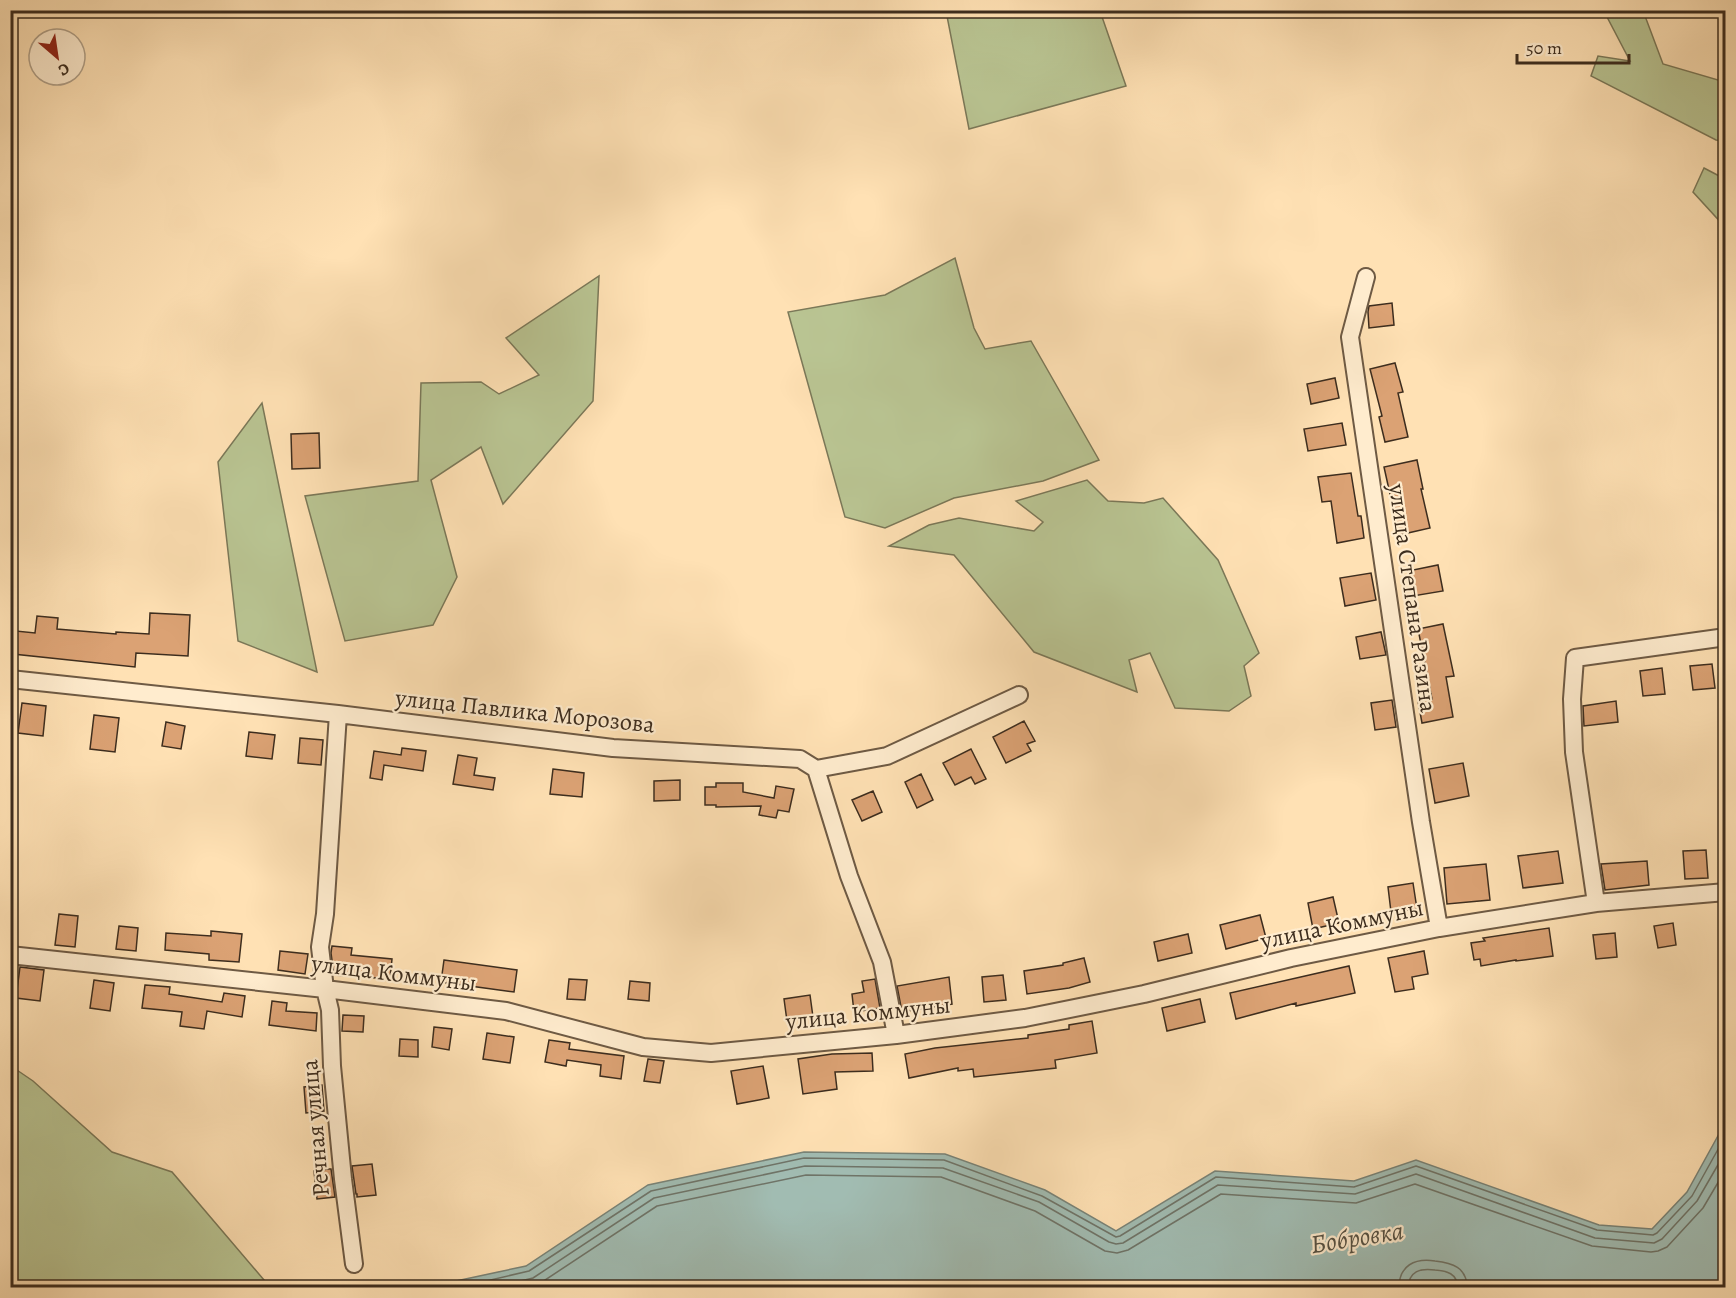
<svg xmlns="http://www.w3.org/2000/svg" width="1736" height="1298" viewBox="0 0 1736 1298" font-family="Alegreya,serif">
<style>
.green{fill:#b9c492;stroke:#7b7858;stroke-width:1.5}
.water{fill:#a1bcb2;stroke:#798377;stroke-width:1.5}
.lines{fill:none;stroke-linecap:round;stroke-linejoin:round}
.shore{stroke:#6f7468;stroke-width:1.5}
.building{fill:#dba274;stroke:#3d2d1e;stroke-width:1.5}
.minor-casing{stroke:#6e5a44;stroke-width:20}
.minor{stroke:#ffecce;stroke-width:16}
.labels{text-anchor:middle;stroke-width:4.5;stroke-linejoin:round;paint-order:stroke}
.street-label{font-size:24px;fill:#3d2d1e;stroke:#ffecce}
.water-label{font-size:26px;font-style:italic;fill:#565143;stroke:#ffecce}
</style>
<rect width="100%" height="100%" fill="#ffe1b4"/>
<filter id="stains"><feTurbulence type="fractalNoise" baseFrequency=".00333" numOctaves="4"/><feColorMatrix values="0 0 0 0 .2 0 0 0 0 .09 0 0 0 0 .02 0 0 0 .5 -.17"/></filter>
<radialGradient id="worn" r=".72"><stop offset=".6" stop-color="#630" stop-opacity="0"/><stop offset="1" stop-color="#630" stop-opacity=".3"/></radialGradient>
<!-- green -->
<path class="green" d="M 946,11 L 1100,11 L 1126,86 L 969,129 Z
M 1606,15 L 1645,16 L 1663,64 L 1725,82 L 1725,141 L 1716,140 L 1591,76 L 1598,56 L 1630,61 Z
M 1704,168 L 1725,179 L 1725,227 L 1693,192 Z
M 955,258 L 974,328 L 985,349 L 1031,341 L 1099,460 L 1043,481 L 954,498 L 885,528 L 845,517 L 788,312 L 885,295 Z
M 599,276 L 593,401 L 503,504 L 481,447 L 431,480 L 457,577 L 433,625 L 345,641 L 305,496 L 418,481 L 421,383 L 481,382 L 499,394 L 539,375 L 506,338 Z
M 262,403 L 317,672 L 238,641 L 218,462 Z
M 1087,480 L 1108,501 L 1144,503 L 1163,498 L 1218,560 L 1259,653 L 1244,666 L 1251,696 L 1229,711 L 1175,708 L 1150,653 L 1129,660 L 1137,692 L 1034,652 L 954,555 L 889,546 L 929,525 L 959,518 L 1034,531 L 1043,522 L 1016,501 Z
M 11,1066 L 33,1081 L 112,1152 L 172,1172 L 270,1287 L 11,1287 Z"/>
<!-- water -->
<path class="water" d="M 1725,1123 L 1725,1287 L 1467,1288 L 1424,1282 L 1420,1288 L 428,1287 L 526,1266 L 648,1185 L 804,1152 L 945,1154 L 1045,1190 L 1116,1231 L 1215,1171 L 1354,1181 L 1416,1160 L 1599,1225 L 1652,1229 L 1687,1192 Z"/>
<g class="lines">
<!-- shore -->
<path class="shore" d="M 456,1288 L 529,1271 L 651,1191 L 804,1158 L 944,1160 L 1042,1196 L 1116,1237 L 1120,1236 L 1216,1177 L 1354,1187 L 1416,1166 L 1597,1230 L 1653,1235 L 1657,1233 L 1692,1196 L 1726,1135
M 492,1288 L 533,1278 L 654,1198 L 805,1166 L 943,1168 L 1039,1202 L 1109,1242 L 1116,1244 L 1123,1243 L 1218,1185 L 1355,1194 L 1416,1174 L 1595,1238 L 1654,1243 L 1662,1239 L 1697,1201 L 1726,1151
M 533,1288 L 657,1206 L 806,1175 L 941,1177 L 1035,1211 L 1105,1251 L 1117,1253 L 1128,1250 L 1221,1194 L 1356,1203 L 1415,1184 L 1592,1246 L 1651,1252 L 1658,1251 L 1667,1247 L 1703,1208 L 1726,1169
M 1399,1288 C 1399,1265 1415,1258 1435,1261 C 1452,1263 1467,1267 1467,1288
M 1408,1288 C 1409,1271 1420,1268 1435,1270 C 1447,1271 1457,1273 1458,1288"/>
</g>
<!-- building -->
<path class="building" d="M 1392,303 L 1394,325 L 1369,328 L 1368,312 L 1369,306 Z
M 1395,363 L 1403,392 L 1398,393 L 1408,437 L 1385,442 L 1379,417 L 1382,416 L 1370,369 Z
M 1335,378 L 1339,398 L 1311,404 L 1307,384 Z
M 1342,423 L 1346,445 L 1308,451 L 1304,429 Z
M 319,433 L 320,468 L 292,469 L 291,434 Z
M 1417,460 L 1423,489 L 1421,489 L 1430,528 L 1399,535 L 1384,467 Z
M 1351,473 L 1358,516 L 1361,516 L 1364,538 L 1337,543 L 1331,501 L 1322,502 L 1318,477 Z
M 1438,565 L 1443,591 L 1413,596 L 1408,571 Z
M 1371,573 L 1376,600 L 1345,606 L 1340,578 Z
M 150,613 L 190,615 L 188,656 L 136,653 L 135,667 L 13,654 L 16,631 L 35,633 L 37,616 L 58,618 L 57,629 L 116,634 L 116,632 L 149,634 Z
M 1443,624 L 1454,676 L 1446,677 L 1453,717 L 1422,723 L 1418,701 L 1432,699 L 1418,629 Z
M 1381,632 L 1386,655 L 1360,659 L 1356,637 Z
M 1712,664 L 1715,688 L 1693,690 L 1690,666 Z
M 1662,668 L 1665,694 L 1643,696 L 1640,671 Z
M 1392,700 L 1396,727 L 1375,730 L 1371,703 Z
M 1616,701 L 1618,722 L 1584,726 L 1583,706 Z
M 22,703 L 46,706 L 43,736 L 18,733 Z
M 94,715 L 119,718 L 115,752 L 90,749 Z
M 1024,721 L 1035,741 L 1027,744 L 1031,751 L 1006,763 L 993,737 Z
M 166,722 L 185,726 L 181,749 L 162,746 Z
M 249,732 L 275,735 L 272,759 L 246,756 Z
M 300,738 L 323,740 L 321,765 L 298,763 Z
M 402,748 L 426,751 L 423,771 L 384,765 L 382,780 L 370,778 L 374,751 L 401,755 Z
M 971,749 L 986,779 L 975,784 L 971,777 L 955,785 L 943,763 Z
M 458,755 L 477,758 L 474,775 L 495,778 L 493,790 L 453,784 Z
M 1463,763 L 1469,796 L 1435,803 L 1429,769 Z
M 553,769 L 584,773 L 582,797 L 550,794 Z
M 921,774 L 933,800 L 917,808 L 905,782 Z
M 680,780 L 680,800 L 654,801 L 654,781 Z
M 716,783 L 743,783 L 743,792 L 774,798 L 776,786 L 794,789 L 789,812 L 778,810 L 776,818 L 759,815 L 761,806 L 716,807 L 716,805 L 705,805 L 705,787 L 716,787 Z
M 873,791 L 882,812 L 862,821 L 852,800 Z
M 1706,850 L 1708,878 L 1685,879 L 1683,851 Z
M 1558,851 L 1563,883 L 1523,888 L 1518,856 Z
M 1647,861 L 1649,885 L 1605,890 L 1601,864 Z
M 1486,864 L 1490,900 L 1447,904 L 1444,868 Z
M 1413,883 L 1417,909 L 1391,912 L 1388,887 Z
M 1333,897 L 1339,923 L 1313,929 L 1308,903 Z
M 59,914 L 78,916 L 75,947 L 55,945 Z
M 1260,915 L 1266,938 L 1226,949 L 1220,925 Z
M 1673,923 L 1676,945 L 1658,948 L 1654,926 Z
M 119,926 L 138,928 L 136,951 L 116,949 Z
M 1549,928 L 1553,956 L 1516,961 L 1516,960 L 1481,966 L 1480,959 L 1474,960 L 1471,943 L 1485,941 L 1483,938 Z
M 211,931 L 242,934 L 239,962 L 209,960 L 209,954 L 165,950 L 166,933 L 211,936 Z
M 1615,933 L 1617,957 L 1596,959 L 1593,935 Z
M 1188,934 L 1192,953 L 1158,961 L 1154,942 Z
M 332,946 L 352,948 L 351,955 L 392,959 L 390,979 L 334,975 L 331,953 Z
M 280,951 L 308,954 L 305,974 L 278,970 Z
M 1424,951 L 1428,974 L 1412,977 L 1414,989 L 1395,992 L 1388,958 Z
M 1084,958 L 1090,982 L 1069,988 L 1027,994 L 1024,971 L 1063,965 L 1063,963 Z
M 444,960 L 517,970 L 514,992 L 441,982 Z
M 1349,966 L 1355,993 L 1296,1006 L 1296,1003 L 1236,1019 L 1230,993 Z
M 20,967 L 44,970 L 40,1001 L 16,998 Z
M 1003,975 L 1006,1000 L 984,1002 L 982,977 Z
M 949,977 L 952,1004 L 902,1012 L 897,986 Z
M 569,979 L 587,980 L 585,1000 L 567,999 Z
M 875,979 L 880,1008 L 854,1012 L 852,994 L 864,992 L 862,981 Z
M 94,980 L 114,983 L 110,1011 L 90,1008 Z
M 630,981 L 650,983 L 649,1001 L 628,999 Z
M 145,985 L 170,987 L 169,994 L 222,1002 L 224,993 L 245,996 L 242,1017 L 207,1011 L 204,1029 L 180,1026 L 182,1012 L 142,1008 Z
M 810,995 L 813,1017 L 787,1021 L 784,999 Z
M 1200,999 L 1205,1022 L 1167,1031 L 1162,1008 Z
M 272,1001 L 287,1003 L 286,1011 L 317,1013 L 316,1031 L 269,1025 Z
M 343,1015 L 364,1016 L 363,1032 L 342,1031 Z
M 1092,1021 L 1097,1053 L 1055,1060 L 1056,1068 L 974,1077 L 973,1069 L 958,1071 L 958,1068 L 909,1078 L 905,1054 L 935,1048 L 1028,1038 L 1028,1035 L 1069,1029 L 1069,1025 Z
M 434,1027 L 452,1029 L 449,1050 L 432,1047 Z
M 487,1033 L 514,1037 L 510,1063 L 483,1059 Z
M 400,1039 L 418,1040 L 418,1057 L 399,1056 Z
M 549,1040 L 570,1043 L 569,1049 L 624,1056 L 621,1079 L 600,1076 L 601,1065 L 567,1060 L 566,1066 L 545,1062 Z
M 872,1053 L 873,1071 L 835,1072 L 837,1089 L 803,1094 L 798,1059 L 832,1054 Z
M 648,1059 L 664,1061 L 660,1083 L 644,1081 Z
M 763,1066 L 769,1098 L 737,1104 L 731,1071 Z
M 322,1085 L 324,1111 L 306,1113 L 304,1087 Z
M 372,1164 L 376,1195 L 357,1197 L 357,1194 L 356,1194 L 352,1166 Z
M 328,1169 L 331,1169 L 335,1197 L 317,1199 L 314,1171 Z"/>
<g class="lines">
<defs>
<path id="minor" d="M 1366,277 L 1350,337 L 1421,822 L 1439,928
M 10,679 L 338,714 L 613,748 L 800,759 L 816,769 L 887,756 L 1019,695
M 338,714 L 325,914 L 320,947 L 325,989 L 330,1010 L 332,1066 L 343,1179 L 354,1264
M 816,769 L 849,876 L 882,962 L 896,1035
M 1596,903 L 1574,752 L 1572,699 L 1575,658 L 1726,637
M 10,955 L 325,989 L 506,1011 L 643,1047 L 711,1053 L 896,1035 L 1025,1018 L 1144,994 L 1291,958 L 1439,928 L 1596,903 L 1726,892"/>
</defs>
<!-- minor casing -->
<use href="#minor" class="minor-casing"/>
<!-- minor -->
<use href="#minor" class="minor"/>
</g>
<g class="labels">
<!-- street labels -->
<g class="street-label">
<text transform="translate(1413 598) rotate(82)" y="8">улица Степана Разина</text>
<text transform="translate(525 711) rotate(6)" y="8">улица Павлика Морозова</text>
<text transform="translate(1342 924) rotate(-12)" y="8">улица Коммуны</text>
<text transform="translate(394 973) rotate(7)" y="8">улица Коммуны</text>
<text transform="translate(868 1013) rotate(-6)" y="8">улица Коммуны</text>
<text transform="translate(315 1128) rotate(-95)" y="8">Речная улица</text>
</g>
<!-- water labels -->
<g class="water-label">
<text transform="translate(1357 1237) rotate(-9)" y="9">Бобровка</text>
</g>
</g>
<!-- margin -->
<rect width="1736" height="1298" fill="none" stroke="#ffe1b4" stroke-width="36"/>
<rect x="12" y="12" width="1712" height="1274" fill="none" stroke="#3d2d1e" stroke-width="3"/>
<rect x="18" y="18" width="1700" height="1262" fill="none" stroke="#3d2d1e" stroke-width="1.5"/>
<!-- north arrow -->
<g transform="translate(57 57) rotate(151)"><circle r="28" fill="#ffecce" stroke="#b1a088" stroke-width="1.5"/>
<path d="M0-4.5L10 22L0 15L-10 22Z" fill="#8f2418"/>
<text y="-9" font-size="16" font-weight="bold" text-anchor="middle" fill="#3d2d1e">С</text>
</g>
<!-- scale -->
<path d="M1517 54v9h112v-9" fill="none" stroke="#3d2d1e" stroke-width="3"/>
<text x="1526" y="54" font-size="18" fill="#3d2d1e" stroke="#ffecce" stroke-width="4.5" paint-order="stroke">50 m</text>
<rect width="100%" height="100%" filter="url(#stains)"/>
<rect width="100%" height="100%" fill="url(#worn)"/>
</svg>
